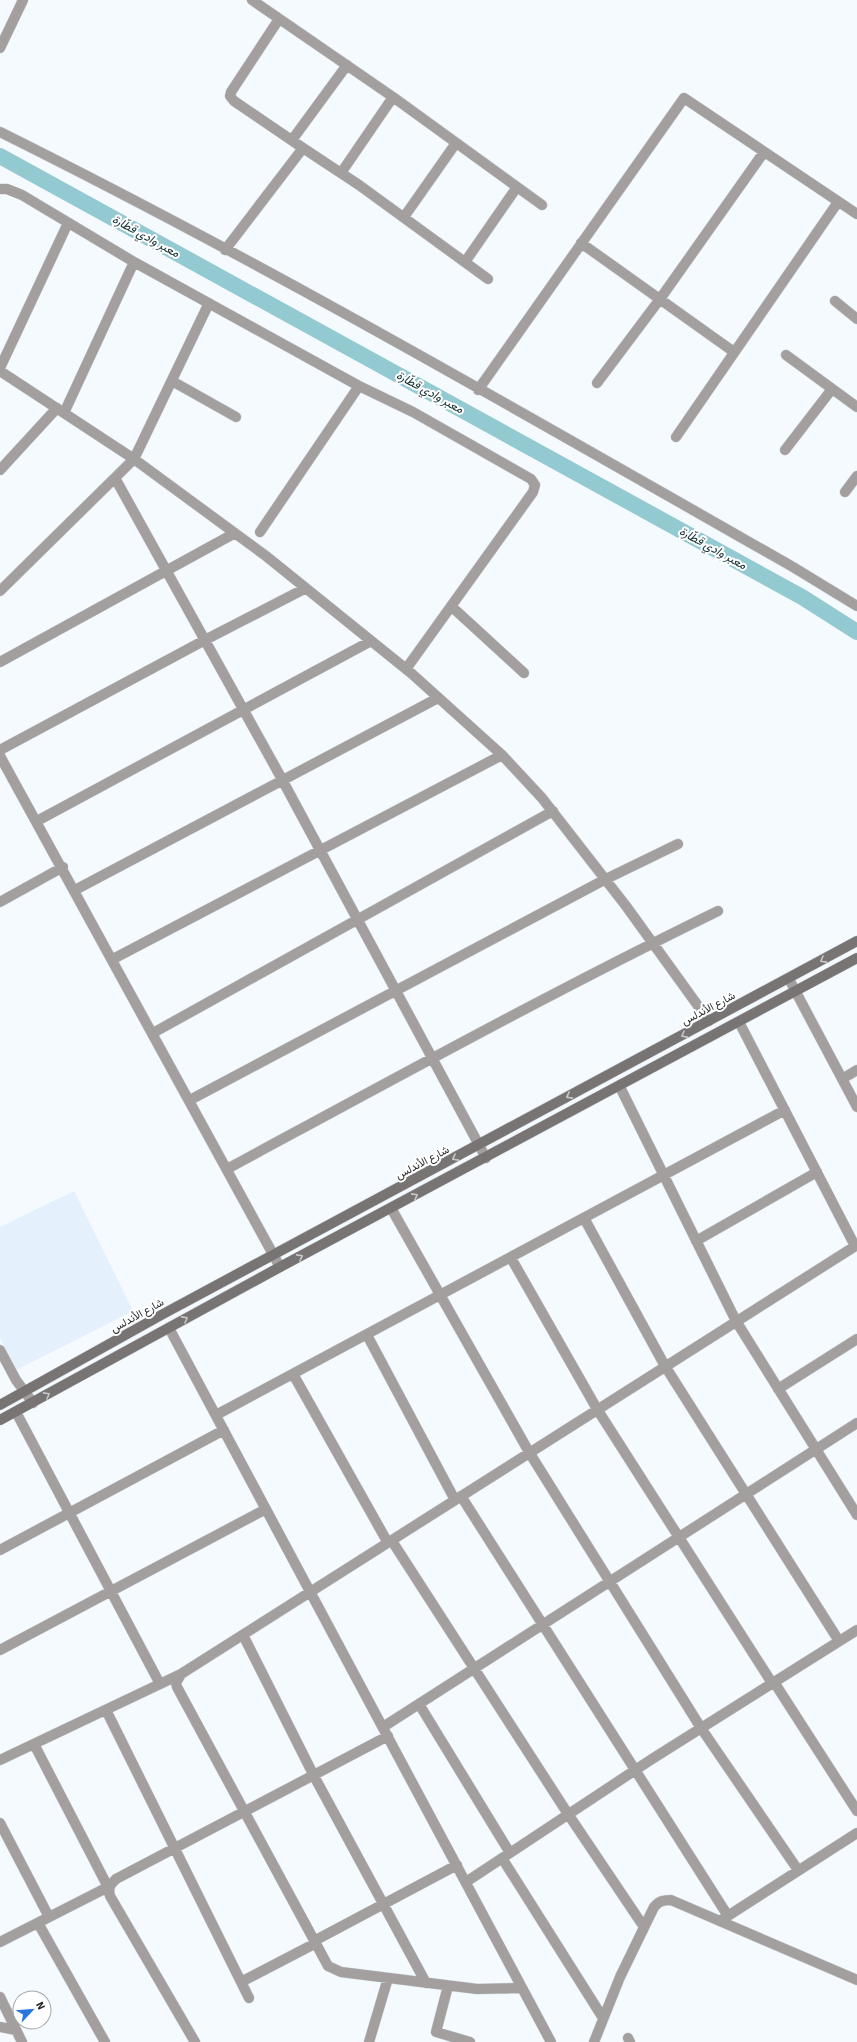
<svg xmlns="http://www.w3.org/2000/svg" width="857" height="2042" viewBox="0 0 857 2042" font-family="'Source Sans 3',Vazirmatn,sans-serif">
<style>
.built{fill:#e5f0fd}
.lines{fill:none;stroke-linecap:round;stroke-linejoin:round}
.river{stroke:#93cad1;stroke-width:16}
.minor-casing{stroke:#d3d7dc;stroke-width:11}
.secondary-casing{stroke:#d3d7dc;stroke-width:11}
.minor{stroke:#a39f9f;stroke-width:10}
.secondary{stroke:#797474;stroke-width:10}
.oneway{stroke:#c9c7c7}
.labels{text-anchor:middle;stroke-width:4;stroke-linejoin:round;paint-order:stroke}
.street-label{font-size:11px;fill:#1f2124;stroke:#fff}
.water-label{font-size:12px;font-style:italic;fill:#122f32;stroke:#fff}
</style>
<rect width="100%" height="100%" fill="#f5faff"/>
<!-- built -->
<path class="built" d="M 74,1191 L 133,1311 L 16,1370 L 0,1338 L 0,1227 Z"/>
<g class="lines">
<!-- river -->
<path class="river" d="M 0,156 L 802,597 L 857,632"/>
<defs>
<path id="minor" d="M 252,0 L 393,97 L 542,205
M 279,19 L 231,92 L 230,96 L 234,101 L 303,148
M 0,48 L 23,0
M 0,132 C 270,266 531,418 793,567 L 857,606
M 292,140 L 347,65
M 341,173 L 393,97
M 0,189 L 7,189 L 22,195 L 134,262 L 359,386 L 413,412 L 531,479 L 535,485 L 533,492 L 406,669
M 404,217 L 456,143
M 581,243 L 734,352
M 225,250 L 303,148 L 359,185 L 488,279
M 465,262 L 517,187
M 835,301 L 857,319
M 786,355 L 857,407
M 0,368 L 68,223
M 0,371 L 134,459 L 266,556 L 411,673 L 502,755 L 542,798 L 626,906 L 709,1021
M 172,381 L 236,417
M 597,383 L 660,299 L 764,152
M 478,390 L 684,98 L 857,214
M 64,413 L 134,262
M 676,437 L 838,202
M 785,450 L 832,389
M 0,470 L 57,408
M 115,478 L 278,772 L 486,1158
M 845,492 L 857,476
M 260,532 L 359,386
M 0,591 L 134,459 L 209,303
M 451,606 L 524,673
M 0,662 L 235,533
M 0,750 L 205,640 L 306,588
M 0,756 L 280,1267
M 37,821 L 371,641
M 75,890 L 438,698
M 0,902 L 63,867
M 113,959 L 502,755
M 789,979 L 857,1107
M 739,1022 L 855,1246
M 153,1033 L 553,811
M 842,1079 L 857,1070
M 620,1087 L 736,1321 L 857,1515
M 190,1100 L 604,880 L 678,844
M 227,1169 C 390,1081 552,992 718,911
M 391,1208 L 529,1452 L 701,1728 L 798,1870
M 584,1218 L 665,1366 L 839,1641
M 696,1241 L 817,1172
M 511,1258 L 597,1409 L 772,1683
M 169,1328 L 551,2042
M 367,1335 L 455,1500
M 0,1350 L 16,1380 L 33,1403
M 293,1374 L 388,1543
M 778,1389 L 857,1339
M 16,1412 L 160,1684
M 216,1415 L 785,1110
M 461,1496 L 728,1916
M 392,1541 L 568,1814 L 644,1927
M 0,1550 L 224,1430
M 243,1635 L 314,1776 L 426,1983
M 0,1650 L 266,1509
M 774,1682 L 857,1811
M 419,1704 L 510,1853
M 106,1710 L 249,1998
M 383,1727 L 857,1423
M 34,1744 L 109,1889
M 0,1760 L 181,1674
M 0,1823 L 49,1917
M 502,1858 L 603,2018
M 466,1882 L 652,1759 L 857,1630
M 723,1919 L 857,1833
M 38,1923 L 105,2042
M 314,1941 L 457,1865
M 0,1942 L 110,1886
M 241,1982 L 316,1943
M 448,1986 L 436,2032 L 470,2042
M 522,1988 L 477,1989 L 341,1972 L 328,1966 L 177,1687 L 176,1683 L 181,1674 L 857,1245
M 0,1997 L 22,2042
M 0,2027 L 16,2030
M 628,2038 L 630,2042
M 195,2042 L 110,1896 C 108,1887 110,1885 116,1879 L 388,1736
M 369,2042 L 388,1978
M 594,2042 L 620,1977 L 654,1907 C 659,1901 663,1900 671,1900 L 857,1980"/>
<path id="secondary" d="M 0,1405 L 163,1314 L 857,941
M 0,1420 L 280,1267 L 857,958"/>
</defs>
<!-- minor casing -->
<use href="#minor" class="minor-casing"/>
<!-- secondary casing -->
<use href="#secondary" class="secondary-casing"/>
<!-- minor -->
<use href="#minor" class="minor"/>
<!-- secondary -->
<use href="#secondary" class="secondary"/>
</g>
<!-- one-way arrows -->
<defs><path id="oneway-chevron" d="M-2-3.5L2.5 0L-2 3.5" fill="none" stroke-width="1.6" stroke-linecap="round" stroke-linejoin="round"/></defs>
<g class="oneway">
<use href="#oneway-chevron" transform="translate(823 960) rotate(151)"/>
<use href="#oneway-chevron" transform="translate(684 1035) rotate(152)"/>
<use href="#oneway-chevron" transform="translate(569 1096) rotate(152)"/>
<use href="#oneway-chevron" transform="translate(455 1158) rotate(152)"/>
<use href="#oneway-chevron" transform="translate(415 1196) rotate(-28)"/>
<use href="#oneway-chevron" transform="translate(300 1257) rotate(-28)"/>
<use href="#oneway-chevron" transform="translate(185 1319) rotate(-29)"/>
<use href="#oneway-chevron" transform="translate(47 1395) rotate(-29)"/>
</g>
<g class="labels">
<!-- street labels -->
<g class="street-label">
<text transform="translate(708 1008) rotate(-28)" y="4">شارع الأندلس</text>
<text transform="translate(422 1162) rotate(-28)" y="4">شارع الأندلس</text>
<text transform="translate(137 1315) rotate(-29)" y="4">شارع الأندلس</text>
</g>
<!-- water labels -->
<g class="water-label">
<text transform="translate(146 236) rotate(29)" y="4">معبر وادي قطّارة</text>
<text transform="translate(430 392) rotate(29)" y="4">معبر وادي قطّارة</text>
<text transform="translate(713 548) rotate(29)" y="4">معبر وادي قطّارة</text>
</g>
</g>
<!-- north arrow -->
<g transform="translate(32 2010) rotate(64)"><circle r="19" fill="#ffffff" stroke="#a5a6a7"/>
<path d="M0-3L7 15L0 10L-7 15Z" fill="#2976e1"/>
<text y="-6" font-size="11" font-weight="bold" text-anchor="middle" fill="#1f2124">N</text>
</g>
</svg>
